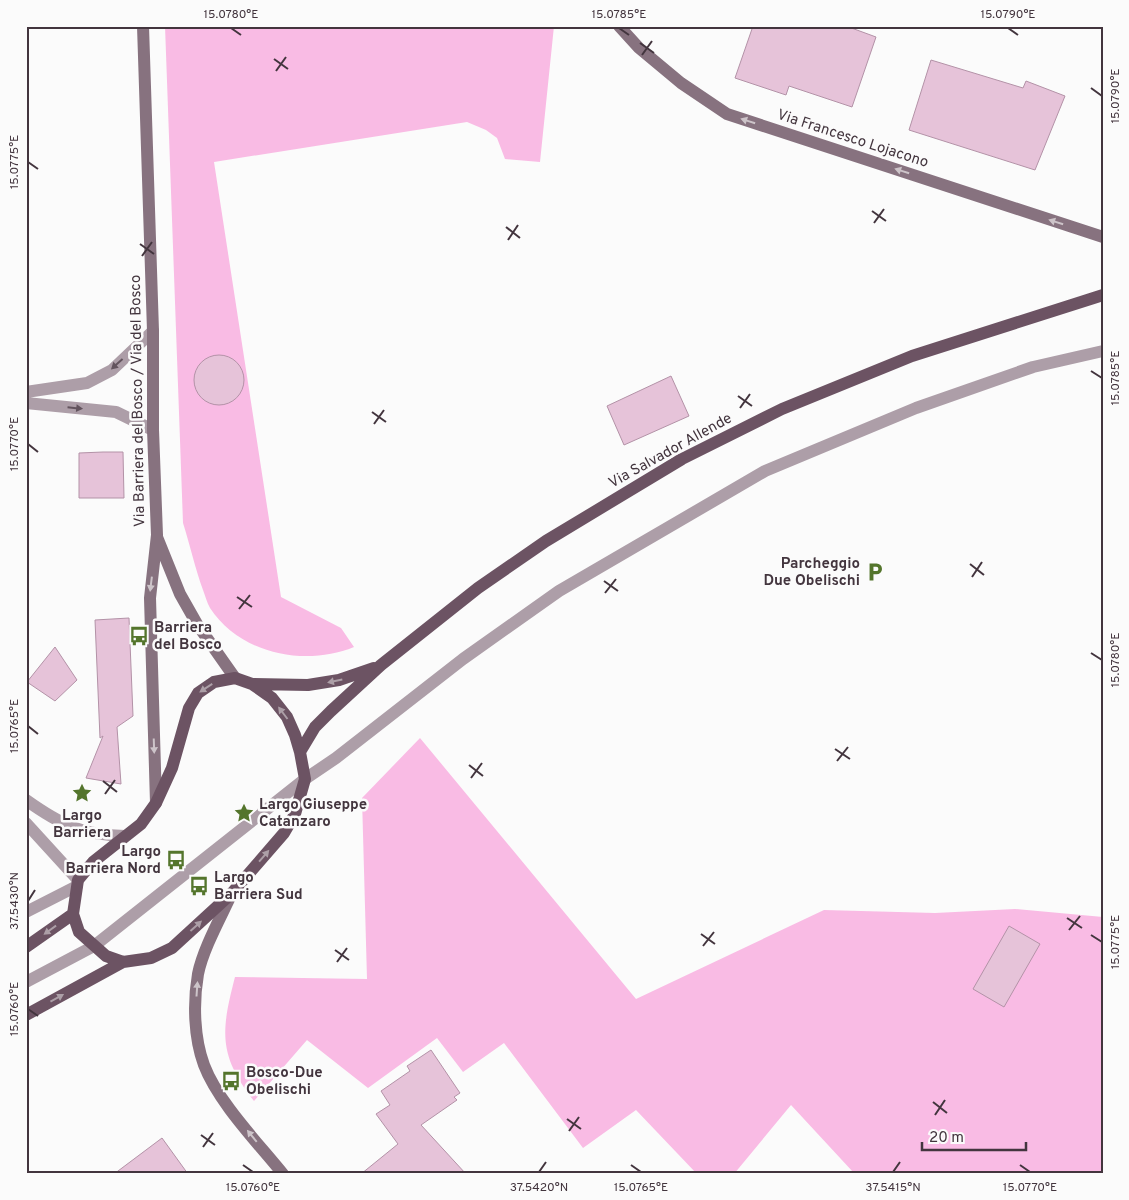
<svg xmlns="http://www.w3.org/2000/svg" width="1129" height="1200" viewBox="0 0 1129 1200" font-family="Overpass,sans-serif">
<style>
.green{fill:#f9bbe4}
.building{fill:#e6c3d9;stroke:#b392a7}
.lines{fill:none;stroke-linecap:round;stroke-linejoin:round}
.lane{stroke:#ad9ea8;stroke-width:12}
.street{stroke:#ad9ea8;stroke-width:12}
.secondary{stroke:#87727f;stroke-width:12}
.primary{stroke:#6c5363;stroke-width:12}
.oneway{fill:#cdc4c9}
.oneway2{fill:#63545e}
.oneway3{fill:#ac9fa7}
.ticks{fill:none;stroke:#43353e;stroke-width:2}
.labels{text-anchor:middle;stroke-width:5;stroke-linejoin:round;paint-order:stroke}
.street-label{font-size:15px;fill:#43353e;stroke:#fbfbfb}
.poi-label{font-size:15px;font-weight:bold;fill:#43353e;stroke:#fbfbfb;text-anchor:start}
.neatline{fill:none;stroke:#43353e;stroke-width:2}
.ticks-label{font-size:12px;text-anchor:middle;fill:#43353e}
</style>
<rect width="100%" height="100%" fill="#fbfbfb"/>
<!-- green -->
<path class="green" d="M 165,26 L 554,26 L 540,162 L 505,159 L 497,138 L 486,130 L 467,122 L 214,162 L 281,597 L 341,628 L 354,647 C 305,667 240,654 210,608 C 207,603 205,595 203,590 C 195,568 190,545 183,523 Z
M 420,738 L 636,999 L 824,910 L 935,913 L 1015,909 L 1103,917 L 1103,1174 L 853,1172 L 791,1105 L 734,1174 L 697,1174 L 636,1110 L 583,1148 L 504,1043 L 463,1072 L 437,1038 L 368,1088 L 307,1040 L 254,1101 C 218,1055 221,1031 235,977 L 367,979 L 362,798 Z"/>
<!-- building -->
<path class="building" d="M 753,26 L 846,26 L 876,37 L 852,107 L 789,86 L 786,95 L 735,78 Z
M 931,60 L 1023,88 L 1026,81 L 1065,96 L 1035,170 L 909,130 Z
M194 380a25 25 0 1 1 50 0a25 25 0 1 1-50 0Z
M 671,376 L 689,416 L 624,445 L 607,406 Z
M 103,452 L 123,452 L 124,498 L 79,498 L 79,453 Z
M 129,618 L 133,716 L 117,727 L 121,784 L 86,778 L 103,736 L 100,738 L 95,620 Z
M 55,647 L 77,680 L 55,701 L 27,682 Z
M 1009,926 L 1040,944 L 1004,1007 L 973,989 Z
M 431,1050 L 460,1093 L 454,1097 L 457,1100 L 421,1125 L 466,1174 L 361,1174 L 398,1144 L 376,1114 L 390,1105 L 381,1091 L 410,1071 L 407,1066 Z
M 162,1138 L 188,1174 L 114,1174 Z"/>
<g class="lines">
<!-- lane -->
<path class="lane" d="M 26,982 L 94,946 L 305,779 L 336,758 L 463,659 L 559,591 L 765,471 L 916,408 L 1033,367 L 1103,351"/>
<!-- street -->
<path class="street" d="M 26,392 L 87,383 L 112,370 L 153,331
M 26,403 L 116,412 L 153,430
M 26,800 C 61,825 82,835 125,836
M 26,823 L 78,880
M 26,912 L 77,886"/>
<!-- secondary -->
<path class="secondary" d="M 143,26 L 153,331 L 153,430 L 157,535 L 150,598 L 156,803
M 619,26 L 639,48 L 681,83 L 727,114 L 1103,237
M 157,537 L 180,594 L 197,624 L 235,678
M 232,893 C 221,917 203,949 198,974 C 193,1003 194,1038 204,1065 C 218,1102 258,1143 283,1174"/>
<!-- primary -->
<path class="primary" d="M 300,752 L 315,727 L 331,711 L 381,665 L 478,588 L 546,541 L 682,459 L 782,409 L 912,356 L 1103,295
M 26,947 L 73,914
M 123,962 L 106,956 L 79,932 L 73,914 L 78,880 L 93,862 L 141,824 L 156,803 L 172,768 L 189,708 L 198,693 L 214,682 L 235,678 L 252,684 L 308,685 L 339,680 L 374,668
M 26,1015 L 123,962 L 151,958 L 172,948 L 232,893 L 284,833 L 295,814 L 305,779 L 300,752 L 295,735 L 287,717 L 272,698 L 252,684"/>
</g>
<!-- one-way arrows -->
<defs><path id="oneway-solid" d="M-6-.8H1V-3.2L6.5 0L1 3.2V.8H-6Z" transform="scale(1.25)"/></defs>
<g class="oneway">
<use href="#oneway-solid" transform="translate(748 121) rotate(-162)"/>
<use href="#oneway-solid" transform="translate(902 171) rotate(-162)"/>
<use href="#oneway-solid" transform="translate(1056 222) rotate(-162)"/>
<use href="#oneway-solid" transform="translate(151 584) rotate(97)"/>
<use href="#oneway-solid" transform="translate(154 746) rotate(88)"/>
<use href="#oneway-solid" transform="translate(197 989) rotate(-86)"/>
<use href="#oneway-solid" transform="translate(252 1136) rotate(-129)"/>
</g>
<g class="oneway2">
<use href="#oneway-solid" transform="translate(117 364) rotate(138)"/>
<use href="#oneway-solid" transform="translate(75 408) rotate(6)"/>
</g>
<g class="oneway3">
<use href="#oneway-solid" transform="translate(335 681) rotate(168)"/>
<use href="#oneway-solid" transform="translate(206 688) rotate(147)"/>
<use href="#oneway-solid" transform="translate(283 713) rotate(-127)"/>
<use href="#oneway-solid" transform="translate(264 856) rotate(-49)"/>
<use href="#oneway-solid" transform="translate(196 926) rotate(-42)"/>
<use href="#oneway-solid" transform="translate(50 930) rotate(144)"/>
<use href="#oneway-solid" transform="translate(57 998) rotate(-29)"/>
</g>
<!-- ticks -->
<path class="ticks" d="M 231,28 L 241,35M 619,28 L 629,35M 1008,28 L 1018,35M 640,43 L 654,53M 642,55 L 652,41M 274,59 L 288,69M 276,71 L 286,57M 1091,88 L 1102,96M 28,162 L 38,169M 872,211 L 886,221M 874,223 L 884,209M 506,227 L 520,238M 508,240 L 518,225M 140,244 L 154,254M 142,256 L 152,242M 1091,371 L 1102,378M 738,396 L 752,406M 740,408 L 750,394M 372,412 L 386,422M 374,424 L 384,410M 28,444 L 38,452M 970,564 L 984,575M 972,577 L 982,562M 604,581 L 618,591M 605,593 L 616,579M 237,597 L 252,607M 239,609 L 250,595M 1091,653 L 1102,660M 28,726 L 38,734M 835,749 L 850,759M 837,761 L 848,747M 469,765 L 483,776M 471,778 L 482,763M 103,781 L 117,792M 105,794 L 115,780M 28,901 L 35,890M 1067,918 L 1082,928M 1069,930 L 1080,916M 701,934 L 715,944M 1091,935 L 1102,942M 703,946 L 714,932M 335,950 L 349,960M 337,962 L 347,948M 28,1009 L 38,1016M 933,1102 L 947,1113M 935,1115 L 945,1100M 567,1119 L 581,1129M 569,1131 L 579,1117M 201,1135 L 215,1145M 203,1147 L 213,1133M 243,1165 L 253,1172M 631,1165 L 641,1172M 1020,1165 L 1030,1172M 539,1172 L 546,1162M 893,1172 L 900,1162"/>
<!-- icons -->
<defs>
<symbol id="parking-bare" viewBox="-9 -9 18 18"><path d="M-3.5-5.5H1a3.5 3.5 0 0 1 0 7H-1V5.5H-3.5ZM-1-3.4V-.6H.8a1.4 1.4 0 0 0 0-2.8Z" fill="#54752c" stroke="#fbfbfb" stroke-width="2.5" paint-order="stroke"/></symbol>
<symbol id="bus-bare" viewBox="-9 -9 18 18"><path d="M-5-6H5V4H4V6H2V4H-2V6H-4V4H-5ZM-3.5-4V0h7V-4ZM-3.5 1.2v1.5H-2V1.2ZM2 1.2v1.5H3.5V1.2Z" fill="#54752c" stroke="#fbfbfb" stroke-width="2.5" paint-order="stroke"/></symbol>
<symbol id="sight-bare" viewBox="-9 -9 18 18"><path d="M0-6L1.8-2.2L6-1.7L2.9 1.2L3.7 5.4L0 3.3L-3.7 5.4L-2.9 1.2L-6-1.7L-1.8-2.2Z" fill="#54752c" stroke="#fbfbfb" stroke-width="2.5" paint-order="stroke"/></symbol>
</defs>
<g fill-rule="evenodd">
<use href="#parking-bare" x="861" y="558" width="28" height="28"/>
<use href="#bus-bare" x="125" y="622" width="28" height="28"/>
<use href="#sight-bare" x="68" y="779" width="28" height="28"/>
<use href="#sight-bare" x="230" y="799" width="28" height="28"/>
<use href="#bus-bare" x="162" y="846" width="28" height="28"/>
<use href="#bus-bare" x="185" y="872" width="28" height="28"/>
<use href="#bus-bare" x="217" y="1067" width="28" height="28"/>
</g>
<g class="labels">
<!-- street labels -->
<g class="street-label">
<text transform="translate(853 138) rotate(18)" y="5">Via Francesco Lojacono</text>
<text transform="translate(137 401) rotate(-91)" y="5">Via Barriera del Bosco / Via del Bosco</text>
<text transform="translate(670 450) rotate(-29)" y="5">Via Salvador Allende</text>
</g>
<!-- poi labels -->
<g class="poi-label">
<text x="860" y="568" text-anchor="end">Parcheggio<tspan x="860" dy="17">Due Obelischi</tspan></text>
<text x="154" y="632">Barriera<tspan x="154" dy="17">del Bosco</tspan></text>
<text x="259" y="809">Largo Giuseppe<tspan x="259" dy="17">Catanzaro</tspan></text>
<text x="82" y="820" text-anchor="middle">Largo<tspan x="82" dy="17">Barriera</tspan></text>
<text x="161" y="856" text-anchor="end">Largo<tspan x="161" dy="17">Barriera Nord</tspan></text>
<text x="214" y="882">Largo<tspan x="214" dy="17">Barriera Sud</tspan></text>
<text x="246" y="1077">Bosco-Due<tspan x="246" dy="17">Obelischi</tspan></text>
</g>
</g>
<!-- border -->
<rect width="1129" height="1200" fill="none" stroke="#fbfbfb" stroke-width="55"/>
<!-- scale -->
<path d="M922 1142v8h104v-8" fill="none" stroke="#43353e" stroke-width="2.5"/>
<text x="929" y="1142" font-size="15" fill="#43353e" stroke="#fbfbfb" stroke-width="4" paint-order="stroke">20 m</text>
<rect x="28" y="28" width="1074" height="1144" class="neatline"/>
<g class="ticks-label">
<text x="231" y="18">15.0780°E</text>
<text x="619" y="18">15.0785°E</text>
<text x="1008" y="18">15.0790°E</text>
<text transform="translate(1115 96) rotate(-90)" y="4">15.0790°E</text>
<text transform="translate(14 162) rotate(-90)" y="4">15.0775°E</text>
<text transform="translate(1115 378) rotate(-90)" y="4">15.0785°E</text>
<text transform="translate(14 444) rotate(-90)" y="4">15.0770°E</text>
<text transform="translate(1115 660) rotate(-90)" y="4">15.0780°E</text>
<text transform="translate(14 726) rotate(-90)" y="4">15.0765°E</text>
<text transform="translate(14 901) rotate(-90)" y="4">37.5430°N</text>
<text transform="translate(1115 942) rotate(-90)" y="4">15.0775°E</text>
<text transform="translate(14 1009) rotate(-90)" y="4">15.0760°E</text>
<text x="253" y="1191">15.0760°E</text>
<text x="539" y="1191">37.5420°N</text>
<text x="641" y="1191">15.0765°E</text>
<text x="893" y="1191">37.5415°N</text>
<text x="1030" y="1191">15.0770°E</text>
</g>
</svg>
